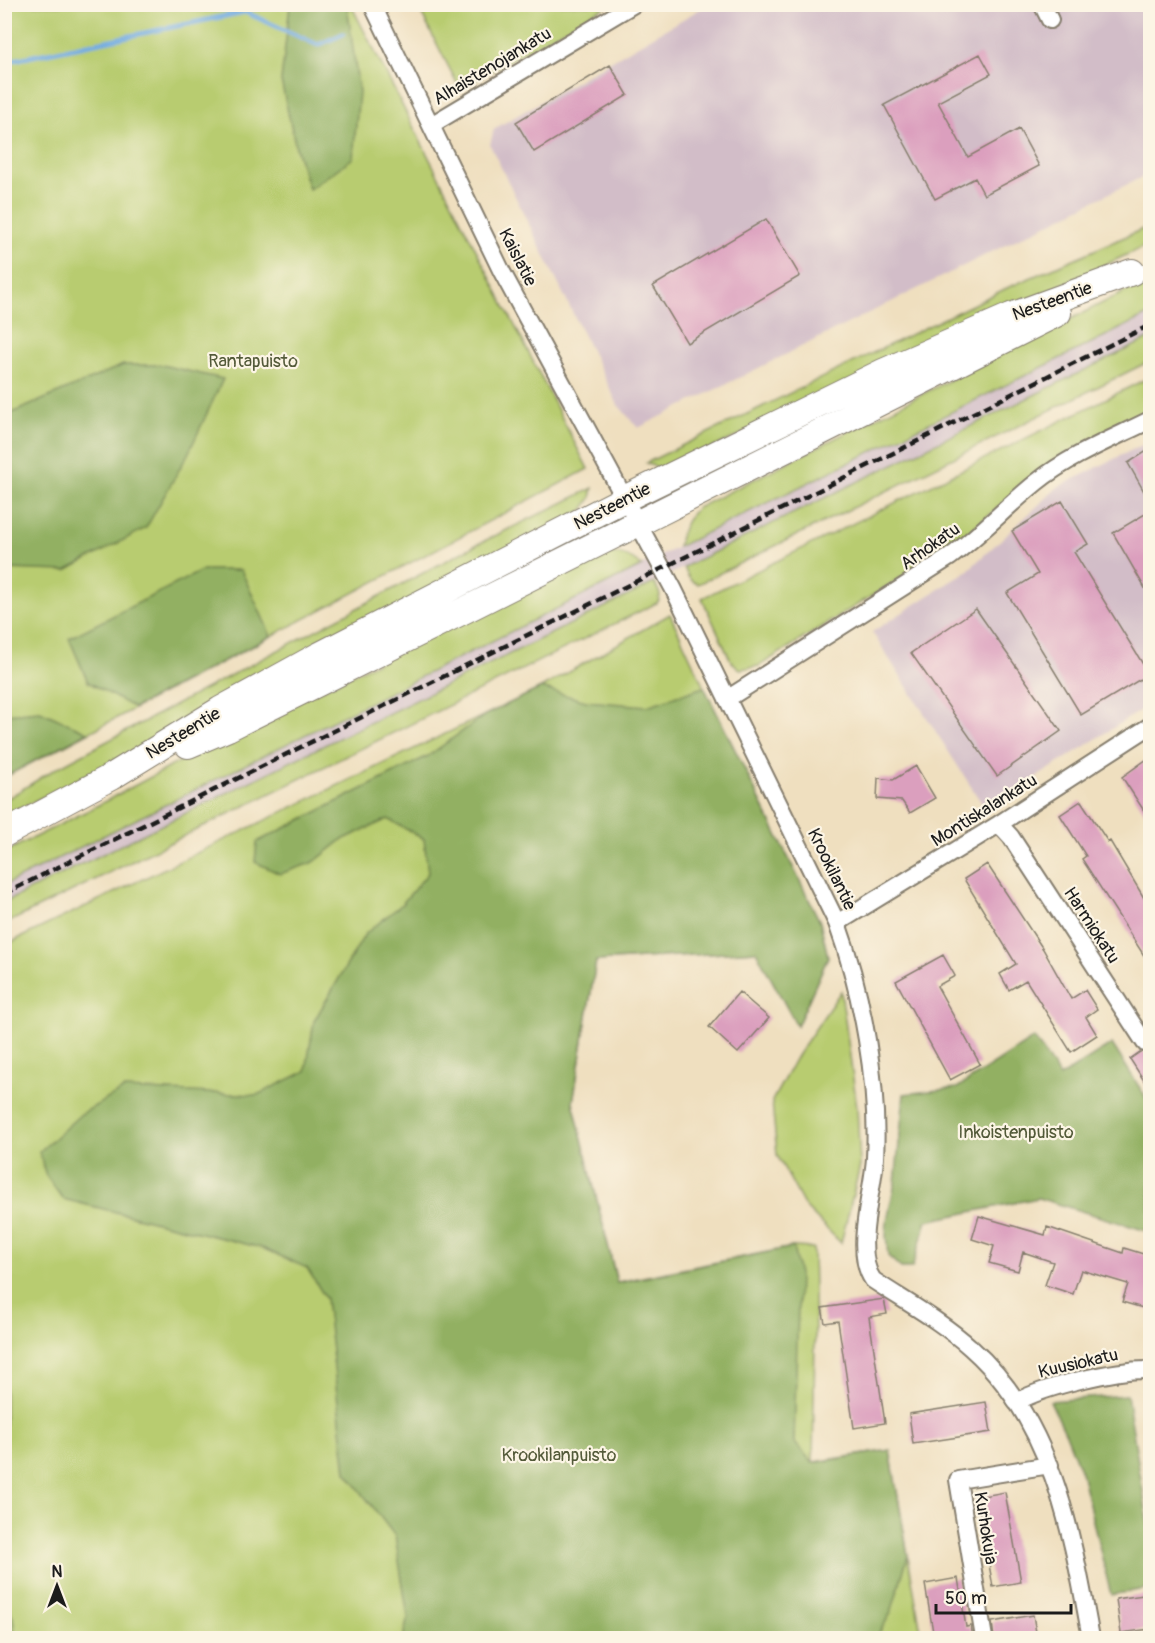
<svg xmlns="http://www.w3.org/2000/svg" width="1155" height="1643" viewBox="0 0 1155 1643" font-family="Pangolin,sans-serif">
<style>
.industrial{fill:#d2bdc8}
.green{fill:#b8cc70;stroke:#6a7446;stroke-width:1.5}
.forest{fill:#92b062;stroke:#57663f;stroke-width:1.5}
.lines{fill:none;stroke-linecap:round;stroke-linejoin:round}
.stream{stroke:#72ace2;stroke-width:5}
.building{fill:#db9fbe}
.street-casing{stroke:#867e6e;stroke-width:20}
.primary-casing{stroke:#867e6e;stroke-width:28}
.street{stroke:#fff;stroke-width:16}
.primary{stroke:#fff;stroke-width:26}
.rail{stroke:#1c1c1c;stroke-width:4.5;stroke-dasharray:9 4.5;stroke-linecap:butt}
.labels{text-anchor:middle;stroke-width:4.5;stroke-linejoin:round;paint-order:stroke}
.street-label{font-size:18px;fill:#1c1c1c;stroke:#fcf5e5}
.park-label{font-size:18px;fill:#535a39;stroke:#fcf5e5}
</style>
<rect width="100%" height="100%" fill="#fcf5e5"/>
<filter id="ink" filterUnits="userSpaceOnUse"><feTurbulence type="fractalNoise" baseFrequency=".0167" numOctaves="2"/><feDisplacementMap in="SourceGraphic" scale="12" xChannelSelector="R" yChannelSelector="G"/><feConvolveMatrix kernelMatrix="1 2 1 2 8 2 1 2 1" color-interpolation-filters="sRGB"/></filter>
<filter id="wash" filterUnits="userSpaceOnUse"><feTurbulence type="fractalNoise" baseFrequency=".008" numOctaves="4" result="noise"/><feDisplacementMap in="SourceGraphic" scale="24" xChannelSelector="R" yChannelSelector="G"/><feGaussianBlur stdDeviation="1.35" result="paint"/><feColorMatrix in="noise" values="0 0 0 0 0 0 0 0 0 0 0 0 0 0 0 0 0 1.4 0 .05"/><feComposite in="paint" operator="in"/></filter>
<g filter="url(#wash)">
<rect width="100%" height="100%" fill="#efdfbf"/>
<!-- industrial -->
<path class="industrial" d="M 707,5 L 1150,5 L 1150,173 L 638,428 L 618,405 L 490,145 L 494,129 Z
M 1150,314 L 1150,338 L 5,902 L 5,885 L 678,547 Z
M 1150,441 L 1150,704 L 986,810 L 872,632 L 967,571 L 1058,487 Z"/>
<!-- green -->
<path class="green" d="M 5,5 L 351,5 L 588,469 L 5,777 Z
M 417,5 L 608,5 L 460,89 Z
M 1150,226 L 1150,244 L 671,467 L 660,469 L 646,463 L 1009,287 Z
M 1150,279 L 1150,314 L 678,547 C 681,531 685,520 697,508 Z
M 1150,338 L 1150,361 L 698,584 C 689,581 687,575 684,567 Z
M 1150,377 L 1150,409 L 1054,460 L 955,544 L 759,666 L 740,669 L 731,661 L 702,598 Z
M 593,488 L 591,498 L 583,510 L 141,747 L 5,816 L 5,800 L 55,769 L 472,547 Z
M 607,553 C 622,553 630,557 642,566 L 5,885 L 5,852 L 89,810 L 235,732 L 597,555 Z
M 654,583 C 658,590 663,595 657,603 L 5,924 L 5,902 Z
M 670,614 L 704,687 L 820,922 L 828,957 L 797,1026 L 756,951 L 596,961 L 573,1102 L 617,1282 L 793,1247 L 813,1248 L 815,1336 L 813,1462 L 890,1450 L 922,1638 L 5,1638 L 5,945 L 541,688 Z
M 841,991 L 857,1107 L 860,1166 L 841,1243 L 805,1207 L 777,1155 L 772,1101 L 797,1056 Z"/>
<!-- forest -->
<path class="forest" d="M 290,5 L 347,5 L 359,92 L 353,158 L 309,189 L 296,148 L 281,81 Z
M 123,365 L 162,365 L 223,379 L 188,454 L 146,528 L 66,571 L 5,569 L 5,416 Z
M 203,570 L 241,570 L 271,636 L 134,708 L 88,682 L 69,638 Z
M 704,687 L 820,922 L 828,957 L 797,1026 L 756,951 L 596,961 L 573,1102 L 617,1283 L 793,1247 L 799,1274 L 794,1442 L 813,1463 L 890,1450 L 908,1556 L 891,1613 L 876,1638 L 403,1638 L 408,1617 L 395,1536 L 346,1472 L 326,1299 L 307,1268 L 262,1248 L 63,1199 L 46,1176 L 39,1152 L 81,1114 L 124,1089 L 257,1095 L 306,1071 L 314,1021 L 365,934 L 401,905 L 428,873 L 424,839 L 388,819 L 342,840 L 314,862 L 280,874 L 255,862 L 257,842 L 428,756 L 485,715 L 541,688 L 586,701 L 647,706 Z
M 40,711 L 88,732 L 5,777 L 5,714 Z
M 1034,1038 L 1060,1077 L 1112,1044 L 1150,1104 L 1150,1232 L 1038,1198 L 927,1221 L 912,1268 L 901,1268 L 888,1256 L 886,1235 L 887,1220 L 895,1183 L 904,1094 L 957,1088 Z
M 1127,1395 L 1149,1528 L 1150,1528 L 1150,1588 L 1111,1595 L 1081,1472 L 1066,1434 L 1050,1401 Z
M 5,1595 L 13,1618 L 16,1638 L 5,1638 Z"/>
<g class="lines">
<!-- stream -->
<path class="stream" d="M 4,62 L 245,12 L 318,45 L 343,34"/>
</g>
<g id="blocks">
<!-- building -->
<path class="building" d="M 980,54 L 991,74 L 938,102 L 968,157 L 1019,129 L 1039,166 L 984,195 L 975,178 L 935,199 L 884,105 Z
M 610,65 L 628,95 L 534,152 L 516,122 Z
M 766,219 L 800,276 L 687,343 L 653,286 Z
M 1150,449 L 1150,502 L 1128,463 Z
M 1062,501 L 1088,544 L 1074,552 L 1149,674 L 1081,715 L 1007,593 L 1038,574 L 1012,531 Z
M 1150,511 L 1150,597 L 1113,533 Z
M 976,609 L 1061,731 L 997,776 L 911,653 Z
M 1150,757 L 1150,820 L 1122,777 Z
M 916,766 L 935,798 L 910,813 L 902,801 L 877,799 L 878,778 L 893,780 Z
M 1081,801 L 1108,842 L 1110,841 L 1150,908 L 1150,965 L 1082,859 L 1086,856 L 1060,815 Z
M 987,864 L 1043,949 L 1071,999 L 1085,990 L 1097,1009 L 1086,1017 L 1097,1035 L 1071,1052 L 1026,980 L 1009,990 L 1000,974 L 1016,964 L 964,879 Z
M 943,955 L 955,976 L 937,986 L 980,1064 L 950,1080 L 896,981 Z
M 739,992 L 769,1018 L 738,1053 L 709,1027 Z
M 1140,1052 L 1150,1052 L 1150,1090 L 1130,1059 Z
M 979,1216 L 1045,1235 L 1047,1227 L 1123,1253 L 1124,1248 L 1150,1256 L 1150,1310 L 1122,1302 L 1128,1284 L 1081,1270 L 1073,1294 L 1045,1285 L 1053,1262 L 1023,1252 L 1018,1271 L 989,1263 L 994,1246 L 972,1239 Z
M 884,1299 L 887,1314 L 869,1317 L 885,1423 L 854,1428 L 838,1321 L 825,1323 L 822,1308 Z
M 986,1402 L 991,1432 L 913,1444 L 909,1414 Z
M 1005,1492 L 1021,1582 L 993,1587 L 977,1497 Z
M 958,1578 L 966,1627 L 971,1626 L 973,1638 L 934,1638 L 925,1584 Z
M 1150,1594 L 1150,1629 L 1121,1633 L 1116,1599 Z
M 1033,1615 L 1037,1638 L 994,1638 L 992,1622 Z"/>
</g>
</g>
<g filter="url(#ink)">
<use href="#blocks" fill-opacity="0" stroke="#867e6e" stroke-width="1.5"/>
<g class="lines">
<defs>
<path id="street" d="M 372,4 L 502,272 L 673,588 L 837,923 C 862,992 879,1085 875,1158 C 873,1193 853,1252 873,1280 C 906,1302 941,1321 971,1348 C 1054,1422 1072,1535 1091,1638
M 1042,4 L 1050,20
M 431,125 L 634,4
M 727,699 L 950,557 C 981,534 1007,506 1037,482 C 1071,455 1112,439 1150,420
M 999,824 L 1011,837 L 1145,1043 L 1150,1039
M 837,923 L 999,824 L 1150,726
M 1016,1402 C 1046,1386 1116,1369 1150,1370
M 984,1638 L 958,1480 L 1050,1465"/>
<path id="primary" d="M 188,745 L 228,728 L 461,612 L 1058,313
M 4,834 L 111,777 L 220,710 L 318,656 L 626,498 L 883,372 L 1011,316 L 1132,272"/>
</defs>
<!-- street casing -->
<use href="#street" class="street-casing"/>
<!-- primary casing -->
<use href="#primary" class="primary-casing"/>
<!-- street -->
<use href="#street" class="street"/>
<!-- primary -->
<use href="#primary" class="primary"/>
<!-- rail -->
<path class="rail" d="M 4,894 L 663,568 L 1150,325"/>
</g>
</g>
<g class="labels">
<!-- street labels -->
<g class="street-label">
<text transform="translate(492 66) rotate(-31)" y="6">Alhaistenojankatu</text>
<text transform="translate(518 257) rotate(63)" y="6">Kaislatie</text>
<text transform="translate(1052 301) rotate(-20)" y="6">Nesteentie</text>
<text transform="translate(612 506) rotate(-27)" y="6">Nesteentie</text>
<text transform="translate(930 546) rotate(-35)" y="6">Arhokatu</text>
<text transform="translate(183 733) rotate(-31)" y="6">Nesteentie</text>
<text transform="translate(984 810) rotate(-32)" y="6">Montiskalankatu</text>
<text transform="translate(832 869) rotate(64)" y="6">Krookilantie</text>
<text transform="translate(1092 925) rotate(57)" y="6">Harmiokatu</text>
<text transform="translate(1078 1363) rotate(-13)" y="6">Kuusiokatu</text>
<text transform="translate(986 1528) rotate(81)" y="6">Kurhokuja</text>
</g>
<!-- park labels -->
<g class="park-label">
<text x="253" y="367">Rantapuisto</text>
<text x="1016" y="1138">Inkoistenpuisto</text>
<text x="559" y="1461">Krookilanpuisto</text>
</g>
</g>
<!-- margin -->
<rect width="1155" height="1643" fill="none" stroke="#fcf5e5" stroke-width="24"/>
<!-- north arrow -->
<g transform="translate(57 1586)" stroke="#fcf5e5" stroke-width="4.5" paint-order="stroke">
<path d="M0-4.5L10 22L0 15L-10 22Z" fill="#1c1c1c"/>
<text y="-9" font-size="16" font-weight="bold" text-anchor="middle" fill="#1c1c1c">N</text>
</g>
<!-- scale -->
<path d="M936 1604v9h135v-9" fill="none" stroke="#1c1c1c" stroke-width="3"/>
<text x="945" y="1604" font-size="18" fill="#1c1c1c" stroke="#fcf5e5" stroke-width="4.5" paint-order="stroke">50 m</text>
</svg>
